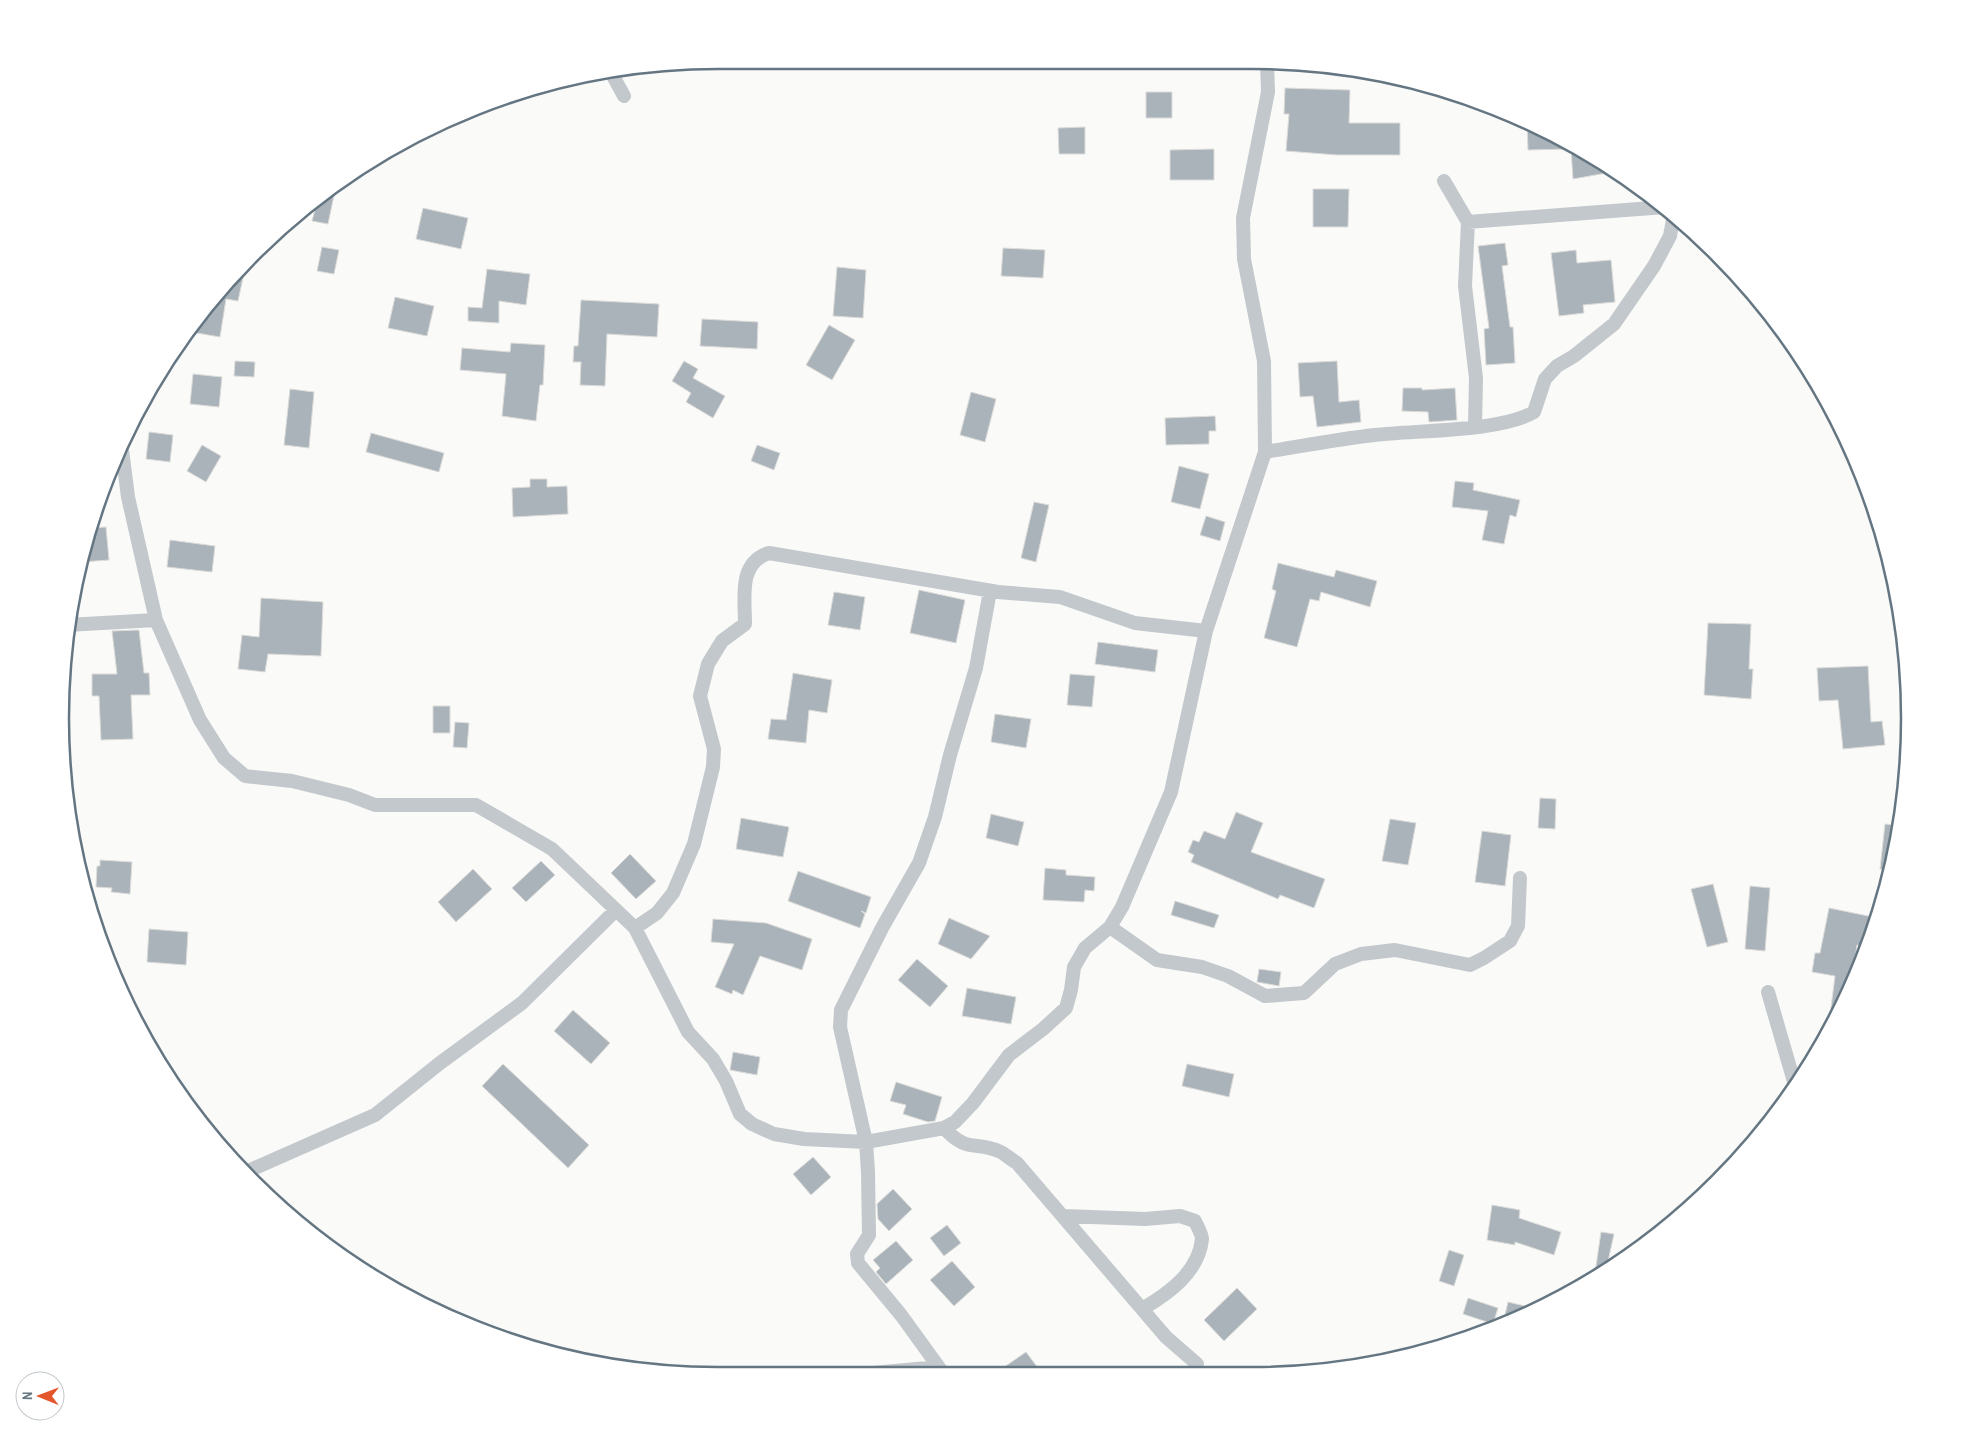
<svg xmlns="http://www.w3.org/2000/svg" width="1970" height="1436" viewBox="0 0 1970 1436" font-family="'Archivo Narrow',sans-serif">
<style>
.building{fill:#aab3b9;stroke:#dcdcda}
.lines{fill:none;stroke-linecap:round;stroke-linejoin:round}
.minor{stroke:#c3c8cc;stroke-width:14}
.rim{fill:none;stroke:#657683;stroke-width:2.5}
</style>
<rect width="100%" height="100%" fill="#fafaf8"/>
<!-- building -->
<path class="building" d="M 1285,88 L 1350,90 L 1349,123 L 1400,123 L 1400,155 L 1337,155 L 1286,151 L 1289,114 L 1284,114 Z
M 1146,92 L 1172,92 L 1172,118 L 1146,118 Z
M 1527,123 L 1617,171 L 1618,171 L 1573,179 L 1571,149 L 1528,150 Z
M 1085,127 L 1085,154 L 1059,154 L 1058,128 Z
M 1214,149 L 1214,180 L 1170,180 L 1170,150 Z
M 336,186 L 328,224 L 312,221 L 317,202 Z
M 1313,189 L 1349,189 L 1348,227 L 1313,227 Z
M 423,208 L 468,218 L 461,249 L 416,239 Z
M 1505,243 L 1508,265 L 1502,266 L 1510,327 L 1513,327 L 1515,363 L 1486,365 L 1484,329 L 1489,328 L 1478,246 Z
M 322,247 L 339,250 L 334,274 L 317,271 Z
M 1003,248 L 1045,250 L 1043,278 L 1001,276 Z
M 1576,250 L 1577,263 L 1611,260 L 1615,302 L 1583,305 L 1584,313 L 1559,316 L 1551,253 Z
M 246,264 L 238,301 L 226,299 L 220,337 L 191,332 L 223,284 Z
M 837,267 L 866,270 L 863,318 L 833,316 Z
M 487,269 L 530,274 L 526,305 L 499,301 L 499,323 L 468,321 L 468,307 L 482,308 Z
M 395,297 L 434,306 L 427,336 L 388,328 Z
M 581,300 L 659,304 L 657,337 L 607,334 L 605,386 L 580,385 L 581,362 L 573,362 L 574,346 L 578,346 Z
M 702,319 L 758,322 L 757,349 L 700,346 Z
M 829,325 L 855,340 L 832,380 L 806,365 Z
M 511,343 L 545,345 L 543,385 L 540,385 L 536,421 L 502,416 L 506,374 L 460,370 L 462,348 L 510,352 Z
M 235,361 L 255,362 L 254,377 L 234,376 Z
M 684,361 L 698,369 L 693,378 L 725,396 L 713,418 L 686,402 L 691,393 L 672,381 Z
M 1337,361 L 1339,402 L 1359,400 L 1361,422 L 1317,427 L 1313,396 L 1300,397 L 1298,363 Z
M 193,374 L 222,377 L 219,407 L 190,404 Z
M 1403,388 L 1422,388 L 1422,390 L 1455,388 L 1457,420 L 1429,422 L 1428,412 L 1402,411 Z
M 290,389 L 314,392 L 309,448 L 284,445 Z
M 971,392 L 996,399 L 985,442 L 960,435 Z
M 1215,416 L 1216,431 L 1209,431 L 1209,444 L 1166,445 L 1165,418 Z
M 149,432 L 173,435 L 170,462 L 146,459 Z
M 371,433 L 444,453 L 439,472 L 366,452 Z
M 202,445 L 221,456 L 206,482 L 187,471 Z
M 757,445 L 780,453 L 774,470 L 751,461 Z
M 1179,466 L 1209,474 L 1200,509 L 1171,502 Z
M 530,479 L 547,479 L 547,487 L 567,486 L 568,514 L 513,517 L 512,488 L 530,487 Z
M 1455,481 L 1474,483 L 1473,490 L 1520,500 L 1516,517 L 1510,515 L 1504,544 L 1482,540 L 1488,511 L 1452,507 Z
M 1034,502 L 1049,505 L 1036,562 L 1021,558 Z
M 1206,516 L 1225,522 L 1220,541 L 1200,535 Z
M 106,527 L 109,560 L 82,562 L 90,528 Z
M 170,540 L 215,546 L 212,572 L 167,567 Z
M 1278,563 L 1334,577 L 1336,570 L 1377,581 L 1370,607 L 1321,592 L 1319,601 L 1310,599 L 1297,647 L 1264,638 L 1276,591 L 1272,589 Z
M 919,590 L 965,600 L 956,643 L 910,633 Z
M 834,592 L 865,597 L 860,630 L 828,625 Z
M 261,598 L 323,602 L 321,656 L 268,654 L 265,672 L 238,669 L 242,635 L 259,637 Z
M 1708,623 L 1751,624 L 1749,669 L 1753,669 L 1751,699 L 1704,695 Z
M 139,630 L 144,673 L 149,673 L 150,695 L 131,695 L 133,739 L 101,740 L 99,696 L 92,696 L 92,674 L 117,674 L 112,631 Z
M 1098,642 L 1158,650 L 1155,672 L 1095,664 Z
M 1868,666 L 1871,722 L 1882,721 L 1885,745 L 1843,749 L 1838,700 L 1819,701 L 1817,668 Z
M 793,673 L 832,680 L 827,713 L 809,710 L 806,743 L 768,739 L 771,719 L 786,720 Z
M 1070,674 L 1095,676 L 1092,707 L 1067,705 Z
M 433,706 L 450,706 L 450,733 L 433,733 Z
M 995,714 L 1031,719 L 1026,748 L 991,742 Z
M 455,722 L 469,723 L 467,748 L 453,747 Z
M 1540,798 L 1556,799 L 1555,829 L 1538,828 Z
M 1236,812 L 1263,823 L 1251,852 L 1325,879 L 1314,908 L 1280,895 L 1278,899 L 1191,862 L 1194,855 L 1188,852 L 1193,840 L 1199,842 L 1204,831 L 1225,839 Z
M 991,814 L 1024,822 L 1018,846 L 986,838 Z
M 741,818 L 789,827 L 783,857 L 736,849 Z
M 1390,819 L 1416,823 L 1408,865 L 1382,861 Z
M 1885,824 L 1899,826 L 1889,871 L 1880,869 Z
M 1482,831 L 1511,835 L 1505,886 L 1475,882 Z
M 630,854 L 656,881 L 636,899 L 611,873 Z
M 100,860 L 132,862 L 130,894 L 111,892 L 112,888 L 96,887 L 97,866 L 100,866 Z
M 541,861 L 555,875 L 526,902 L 512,888 Z
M 1045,868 L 1066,870 L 1066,875 L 1095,877 L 1094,891 L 1085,890 L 1084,902 L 1043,900 Z
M 473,869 L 492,889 L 456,922 L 438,902 Z
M 798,871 L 871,897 L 866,913 L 861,911 L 865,914 L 860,928 L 788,901 Z
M 1713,884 L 1728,942 L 1707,947 L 1691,889 Z
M 1750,886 L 1770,888 L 1765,951 L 1745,949 Z
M 1175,901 L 1219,915 L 1214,928 L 1171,915 Z
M 1829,908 L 1878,918 L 1867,947 L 1857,945 L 1852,981 L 1832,1024 L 1829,1023 L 1835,976 L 1812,972 L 1815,953 L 1820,953 Z
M 949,918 L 990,936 L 971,959 L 938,944 Z
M 713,919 L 766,923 L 812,939 L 802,970 L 760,956 L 743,995 L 733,990 L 732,994 L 715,987 L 734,944 L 711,942 Z
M 149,929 L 188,932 L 186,965 L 147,962 Z
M 917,959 L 948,986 L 930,1007 L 898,980 Z
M 1259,969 L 1281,972 L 1279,986 L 1257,982 Z
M 967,988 L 1016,997 L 1011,1024 L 962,1016 Z
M 573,1010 L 610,1043 L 591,1064 L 554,1031 Z
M 733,1052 L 760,1057 L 757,1075 L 730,1070 Z
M 503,1064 L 589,1145 L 568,1168 L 482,1086 Z
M 1187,1064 L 1234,1074 L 1229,1097 L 1182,1086 Z
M 896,1082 L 942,1097 L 935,1121 L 928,1122 L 903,1114 L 906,1105 L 890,1101 Z
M 813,1157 L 831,1177 L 811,1195 L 793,1174 Z
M 893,1189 L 912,1209 L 889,1231 L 878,1219 L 877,1204 Z
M 1492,1205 L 1520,1210 L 1519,1218 L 1561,1232 L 1554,1255 L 1515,1242 L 1515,1245 L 1487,1240 Z
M 947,1225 L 961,1243 L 944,1256 L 930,1238 Z
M 1601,1232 L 1614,1234 L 1607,1266 L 1595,1273 Z
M 896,1241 L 913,1260 L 886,1284 L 876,1272 L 880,1268 L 873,1260 Z
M 1449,1250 L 1464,1255 L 1454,1286 L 1439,1281 Z
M 952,1261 L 975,1287 L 954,1306 L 930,1280 Z
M 1237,1288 L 1257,1309 L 1224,1341 L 1204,1320 Z
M 1468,1298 L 1498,1308 L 1493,1324 L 1463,1314 Z
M 1508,1302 L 1534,1308 L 1513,1321 L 1504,1319 Z
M 1026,1352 L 1041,1372 L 997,1372 Z"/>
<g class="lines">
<!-- minor -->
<path class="minor" d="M 612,74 L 624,96
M 1444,181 L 1468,222 L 1465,286 L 1476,378 L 1475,426
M 1468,222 L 1665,207
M 121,442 L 128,497 L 156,620 L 200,720 L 224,758 L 245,776 L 292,781 L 349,795 L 375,805 L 476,805 L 552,849 L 635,928 L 688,1032 L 713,1059 L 726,1081 L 740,1114 L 752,1124 L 774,1134 L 804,1139 L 866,1142 L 944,1128 L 955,1122 L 973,1103 L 1009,1055 L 1043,1029 L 1066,1008 L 1071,990 L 1074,967 L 1085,948 L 1110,927 L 1122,907 L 1171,792 L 1206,631 L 1265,452 L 1264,361 L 1244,259 L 1243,218 L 1268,92 L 1267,62
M 1265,452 C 1302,446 1339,439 1375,435 C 1417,430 1500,432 1534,412 L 1545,379 L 1557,366 L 1574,356 L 1614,324 L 1654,266 L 1670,236 L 1674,214
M 67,625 L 156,620
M 1110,927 L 1157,960 L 1202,967 L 1228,976 L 1265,996 L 1304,993 L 1335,964 L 1361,954 L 1395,950 L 1470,965 L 1484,958 L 1510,941 L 1518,926 L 1520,878
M 635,928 L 657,913 L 673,893 L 694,844 L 713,767 L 714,749 L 700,696 L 708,664 L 722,641 L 745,624 C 745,597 738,563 769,553 L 998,592 L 1060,597 L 1135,623 L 1206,631
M 1768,992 L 1795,1085
M 944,1128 C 968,1154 975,1140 1001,1152 C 1006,1155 1012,1160 1017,1163 L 1166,1337 L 1197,1364
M 248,1171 L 375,1115 L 440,1063 L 522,1003 L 616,910
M 1064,1216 L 1145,1219 L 1180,1216 L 1195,1221 C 1197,1226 1202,1234 1202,1239 C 1199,1272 1168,1294 1142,1309
M 873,1373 L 938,1367
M 943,1373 L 901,1315 L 858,1263 L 857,1254 L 869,1235 L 868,1172 L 866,1142 L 840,1027 L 841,1010 L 882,928 L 919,863 L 935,817 L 950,755 L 976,668 L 990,591"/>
</g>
<!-- crop -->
<path d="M0 0H1970V1436H0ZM718 69H1252A649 649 0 0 1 1901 718V718A649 649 0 0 1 1252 1367H718A649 649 0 0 1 69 718V718A649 649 0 0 1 718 69Z" fill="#fff" fill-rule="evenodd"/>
<path class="rim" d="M718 69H1252A649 649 0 0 1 1901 718V718A649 649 0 0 1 1252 1367H718A649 649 0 0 1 69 718V718A649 649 0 0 1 718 69Z"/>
<!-- north arrow -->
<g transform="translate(40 1396) rotate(271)"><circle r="24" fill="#ffffff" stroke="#c1c8cd"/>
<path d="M0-4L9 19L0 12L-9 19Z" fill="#e4572e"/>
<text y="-8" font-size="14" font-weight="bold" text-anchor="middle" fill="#657683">N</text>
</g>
</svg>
